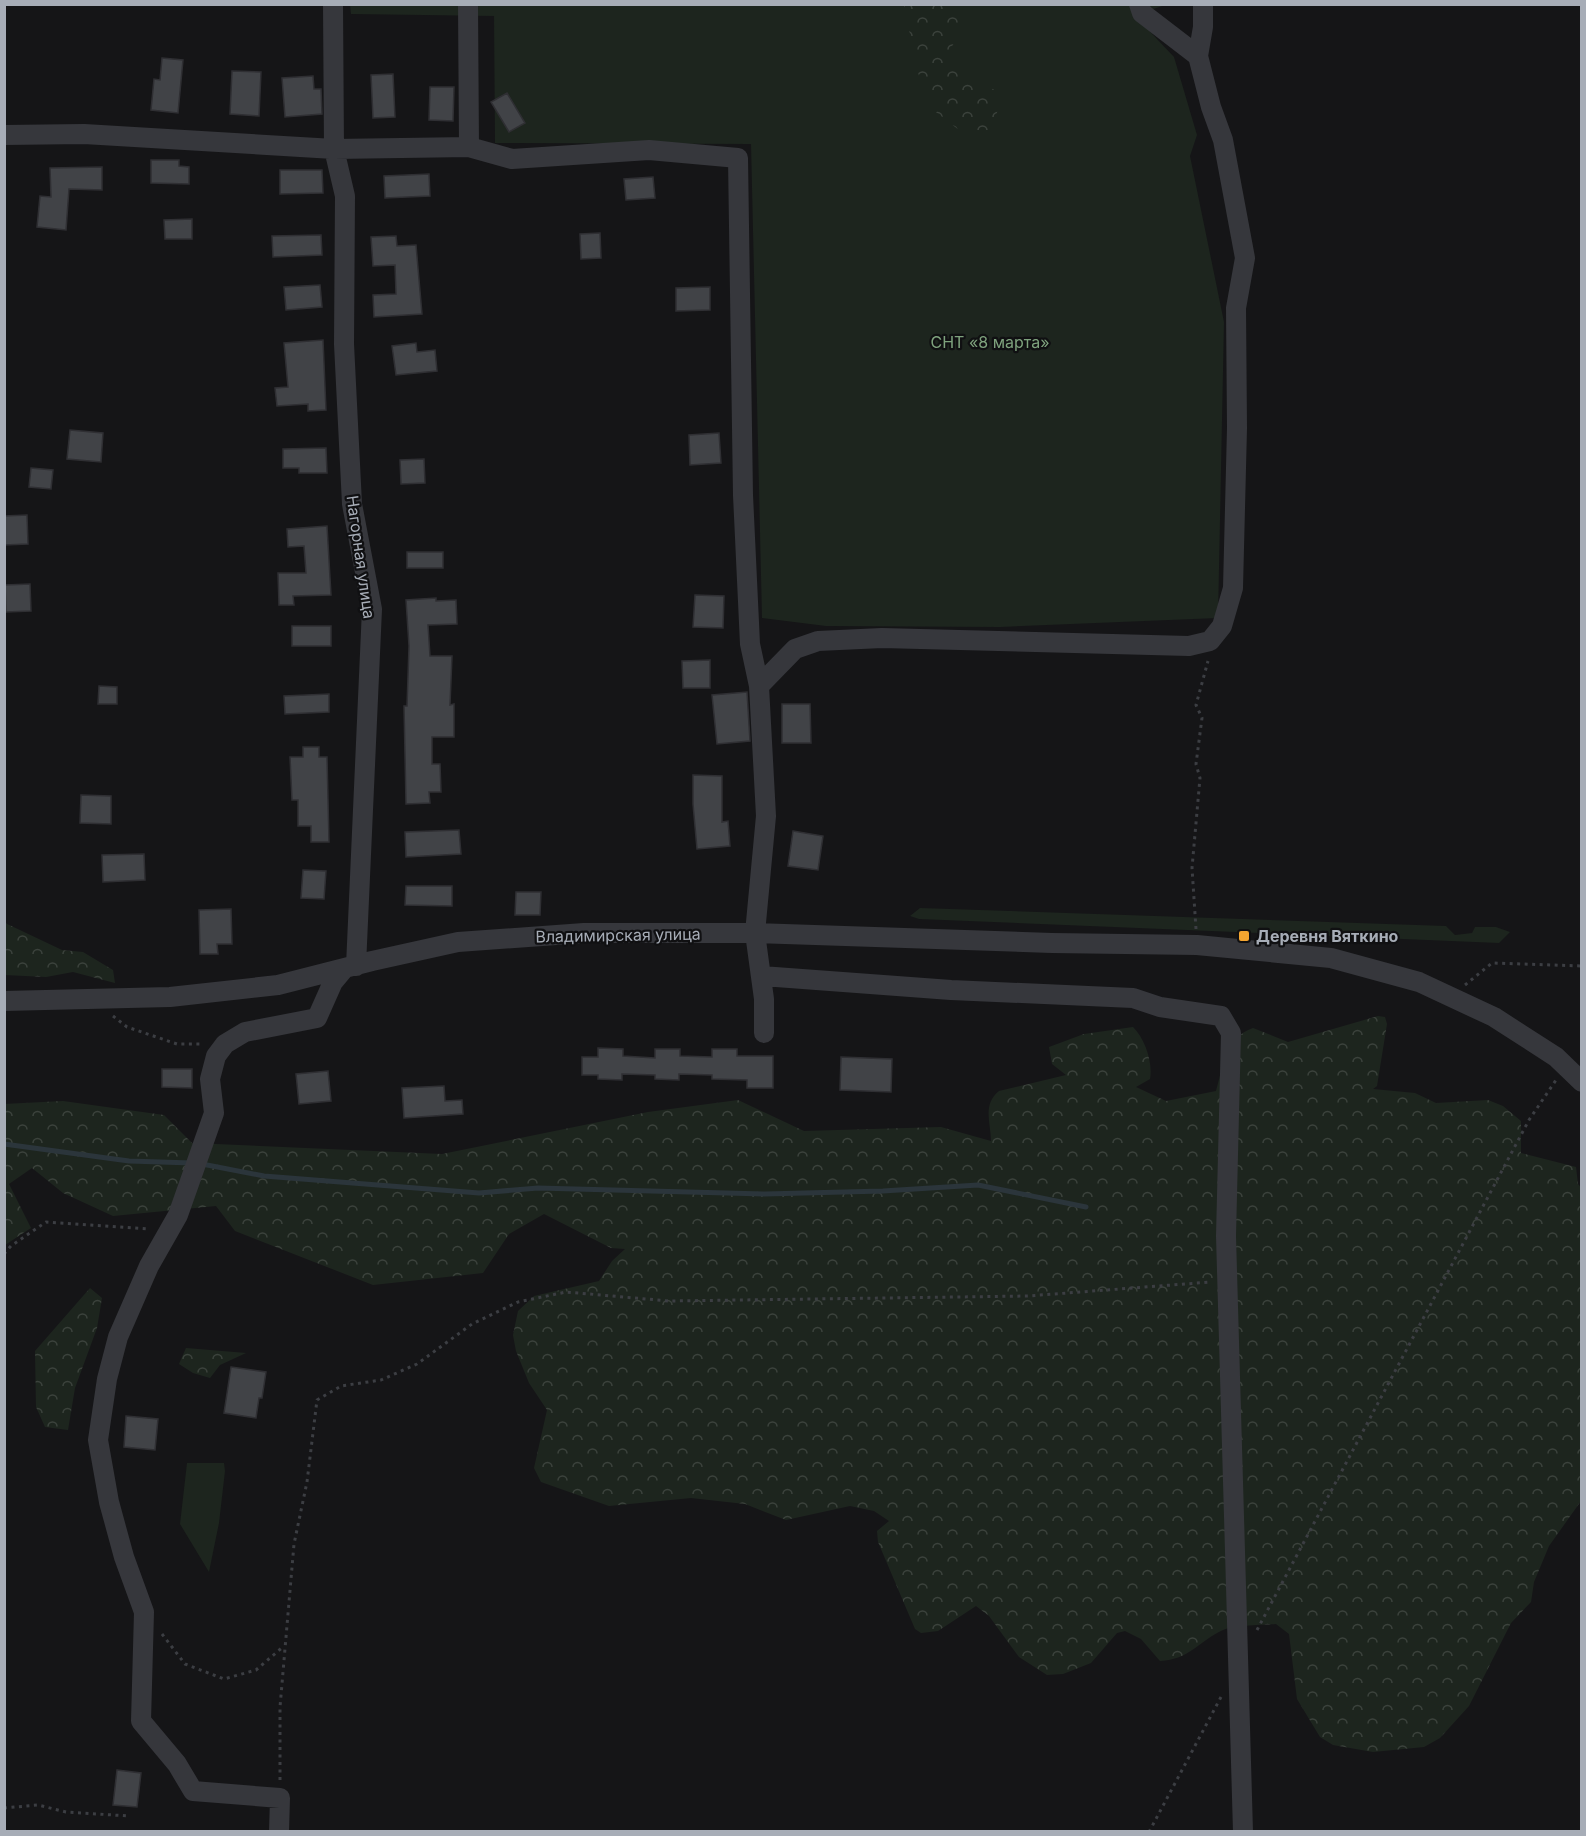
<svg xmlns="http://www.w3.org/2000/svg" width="1586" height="1836" viewBox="0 0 1586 1836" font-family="Inter,sans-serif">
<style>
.green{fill:#1d251e}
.forest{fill:url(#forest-crowns)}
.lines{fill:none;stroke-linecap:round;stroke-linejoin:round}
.stream{stroke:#2b353b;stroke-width:5}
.building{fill:#414347;stroke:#2f2f33;stroke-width:1.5}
.path{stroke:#3c3e43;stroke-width:3;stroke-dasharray:3 4.5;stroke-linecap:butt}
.minor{stroke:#36373c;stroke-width:20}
.poi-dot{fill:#f4a530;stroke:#101012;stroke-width:2}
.labels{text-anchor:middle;stroke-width:4.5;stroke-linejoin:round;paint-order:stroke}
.park-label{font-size:16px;fill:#7ea27d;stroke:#101012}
.street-label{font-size:16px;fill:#a7adb7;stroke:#101012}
.poi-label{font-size:16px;font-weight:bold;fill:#a7adb7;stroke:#101012;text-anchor:start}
</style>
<defs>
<pattern id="forest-crowns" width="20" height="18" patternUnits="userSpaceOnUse" patternTransform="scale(1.5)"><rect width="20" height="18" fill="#1d251e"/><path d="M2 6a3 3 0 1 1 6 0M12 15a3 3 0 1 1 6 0" fill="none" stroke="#3b423c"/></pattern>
</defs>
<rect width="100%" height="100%" fill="#151517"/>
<!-- green -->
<path class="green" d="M 350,5 L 1165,5 L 1142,13 L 1138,19 L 1174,57 L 1197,135 L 1190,156 L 1224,322 L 1218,618 L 1000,627 L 826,626 L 762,618 L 751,144 L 495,143 L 494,16 L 351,14 Z
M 920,908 L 1446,926 L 1455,935 L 1472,933 L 1475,927 L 1496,927 L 1510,932 L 1499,943 L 919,919 L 910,916 Z
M 187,1463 L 224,1463 L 225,1471 L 219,1523 L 209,1572 L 180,1524 Z"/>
<!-- forest -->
<path class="forest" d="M 906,4 L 956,5 C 966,33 962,31 946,55 C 949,72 980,83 995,90 L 998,110 L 990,130 L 959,130 L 932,109 L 918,73 L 904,6 Z
M 5,923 L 62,950 L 83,952 L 113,970 L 115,983 L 73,972 L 46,977 L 5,975 Z
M 1378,1016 L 1385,1017 L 1387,1024 L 1377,1086 L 1373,1089 L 1415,1093 L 1436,1103 L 1488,1100 L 1503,1106 L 1521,1121 L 1521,1153 L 1576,1167 L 1578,1184 L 1582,1189 L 1581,1501 L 1549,1546 L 1534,1582 L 1531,1602 L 1511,1623 L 1469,1706 L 1440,1738 L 1424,1747 L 1373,1752 L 1333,1745 L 1320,1737 L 1297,1699 L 1289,1634 L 1276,1624 C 1263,1625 1233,1625 1223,1630 C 1200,1640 1189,1660 1160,1661 L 1141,1639 L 1125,1631 L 1117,1633 L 1091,1663 L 1063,1674 L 1047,1675 L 1019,1657 L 989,1616 L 976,1606 L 938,1631 L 921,1633 L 915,1629 L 878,1542 L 877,1531 L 889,1521 L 874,1511 L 850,1506 L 786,1520 L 745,1504 L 691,1498 L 609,1506 L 541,1482 L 534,1468 L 547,1410 L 529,1383 L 516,1351 L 513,1335 L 518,1311 L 534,1296 L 599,1281 L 612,1261 L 625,1249 L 611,1248 L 544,1214 L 509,1234 L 483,1273 L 373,1285 L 235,1231 L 216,1206 L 113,1216 L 63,1193 L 32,1168 L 9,1184 L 31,1228 L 5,1245 L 4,1104 L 63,1101 L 164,1115 L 192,1143 L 442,1154 L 648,1112 L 738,1100 L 804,1131 L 941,1127 L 991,1141 C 991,1123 982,1105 999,1091 L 1066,1075 L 1052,1064 L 1049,1047 L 1084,1034 L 1133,1027 C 1145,1039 1153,1062 1150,1079 L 1136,1087 L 1166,1101 L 1216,1091 C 1223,1067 1226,1037 1253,1028 L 1288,1042 Z
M 90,1288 L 102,1298 L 97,1328 L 75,1388 L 68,1430 L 45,1427 L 36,1407 L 35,1351 Z
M 186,1348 L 246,1353 L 220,1365 L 210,1378 L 193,1373 L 179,1364 Z"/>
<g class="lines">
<!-- stream -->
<path class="stream" d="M 4,1144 L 129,1161 L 192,1163
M 202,1164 L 264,1176 L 479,1193 L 538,1188 L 765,1194 L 883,1191 L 978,1185 L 1086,1207"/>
</g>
<!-- building -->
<path class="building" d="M 162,58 L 183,60 L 178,113 L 151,110 L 154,79 L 160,80 Z
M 232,71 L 261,72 L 259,116 L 230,114 Z
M 393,74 L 395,117 L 373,118 L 371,75 Z
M 313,76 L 314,89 L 321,89 L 322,114 L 285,117 L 282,78 Z
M 430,87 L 454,87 L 453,121 L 429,120 Z
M 507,93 L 525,123 L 509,132 L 491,102 Z
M 151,160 L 179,160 L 179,166 L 189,167 L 189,184 L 151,183 Z
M 102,167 L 102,190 L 69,189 L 66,230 L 37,227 L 40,196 L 51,197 L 50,168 Z
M 280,170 L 322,170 L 323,193 L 280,194 Z
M 429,174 L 430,196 L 385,198 L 384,176 Z
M 653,177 L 655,198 L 626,200 L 624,179 Z
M 192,219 L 192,239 L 165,239 L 164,220 Z
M 600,233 L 601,258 L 581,259 L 580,234 Z
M 321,235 L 322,255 L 273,257 L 272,236 Z
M 396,236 L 397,246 L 416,245 L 422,314 L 374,317 L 373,295 L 396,294 L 395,265 L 373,266 L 371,237 Z
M 320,285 L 322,307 L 286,310 L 284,287 Z
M 710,287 L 710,310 L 676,311 L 676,288 Z
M 323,340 L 326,410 L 308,411 L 308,404 L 277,406 L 275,388 L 288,387 L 284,343 Z
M 416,343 L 417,352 L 435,350 L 437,371 L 396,375 L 392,346 Z
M 70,430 L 103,433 L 101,462 L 67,459 Z
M 719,433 L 721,463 L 690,465 L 689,435 Z
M 326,448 L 327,473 L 299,473 L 299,468 L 283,468 L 283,449 Z
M 424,459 L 425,483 L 401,484 L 400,460 Z
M 31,468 L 53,470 L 51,489 L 29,487 Z
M 27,515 L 28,544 L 4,545 L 4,516 Z
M 327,526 L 331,595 L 293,596 L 294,605 L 279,605 L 278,573 L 306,573 L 304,546 L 288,547 L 287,529 Z
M 407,552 L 443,552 L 443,568 L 407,568 Z
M 30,584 L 31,611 L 6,612 L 5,585 Z
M 695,595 L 724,596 L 723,628 L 693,627 Z
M 436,598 L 436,601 L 456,600 L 457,624 L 428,625 L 430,656 L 452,656 L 450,705 L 454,704 L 454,737 L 432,737 L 432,764 L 440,764 L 441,792 L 429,792 L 430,803 L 406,804 L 404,706 L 407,706 L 409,646 L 406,600 Z
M 292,626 L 331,626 L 331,646 L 292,646 Z
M 710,660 L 710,688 L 683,688 L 682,661 Z
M 99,686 L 117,687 L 117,704 L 98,704 Z
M 747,692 L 750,741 L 717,744 L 712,695 Z
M 329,694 L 329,712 L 285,714 L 284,696 Z
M 782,704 L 810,704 L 811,743 L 782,743 Z
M 303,747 L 319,747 L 319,757 L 327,757 L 329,842 L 311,842 L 311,826 L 298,826 L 298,800 L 292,800 L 290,757 L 303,757 Z
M 693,775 L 722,776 L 722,822 L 728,821 L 730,846 L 697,849 L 693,804 Z
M 81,795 L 111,796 L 111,824 L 80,823 Z
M 459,830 L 461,854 L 406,857 L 405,832 Z
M 793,831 L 823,836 L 818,870 L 788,866 Z
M 144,854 L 145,880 L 103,882 L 102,855 Z
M 303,870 L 326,871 L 324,899 L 301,898 Z
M 406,886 L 452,886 L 452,906 L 405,905 Z
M 516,892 L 541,892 L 540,915 L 515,915 Z
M 231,909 L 232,944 L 217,944 L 218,954 L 200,954 L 199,910 Z
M 598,1048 L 623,1049 L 623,1056 L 655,1058 L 655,1049 L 680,1049 L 680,1056 L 712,1057 L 712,1049 L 737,1049 L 737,1056 L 773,1056 L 773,1088 L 747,1088 L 747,1080 L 712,1079 L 712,1075 L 679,1074 L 679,1080 L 655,1079 L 655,1075 L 622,1074 L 622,1080 L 598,1079 L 598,1075 L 582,1075 L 582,1057 L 598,1057 Z
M 841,1057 L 892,1059 L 891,1092 L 840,1090 Z
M 162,1069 L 192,1069 L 192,1088 L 162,1087 Z
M 328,1071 L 331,1101 L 299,1104 L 296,1074 Z
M 444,1086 L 445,1101 L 462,1100 L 463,1114 L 404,1118 L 402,1088 Z
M 231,1367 L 266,1372 L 262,1398 L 259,1398 L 256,1418 L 224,1413 Z
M 126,1416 L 158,1419 L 155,1450 L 124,1447 Z
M 117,1770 L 141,1773 L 137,1807 L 113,1805 Z"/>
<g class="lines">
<!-- path -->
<path class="path" d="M 1196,929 L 1192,868 L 1200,778 L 1196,764 L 1202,718 L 1196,705 L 1208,661
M 1465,985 L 1492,963 L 1582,966
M 113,1016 L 127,1027 L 177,1044 L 202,1044
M 4,1254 L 11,1246 L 46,1222 L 150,1229
M 1257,1630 L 1529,1120 L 1556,1080
M 162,1634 L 185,1664 L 224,1679 L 256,1670 L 284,1646
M 280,1780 L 280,1707 L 294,1544 L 307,1482 L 317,1400 L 341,1386 L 381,1380 L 417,1364 L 472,1324 L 518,1302 L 566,1292 L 669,1301 L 1028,1296 L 1211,1282
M 4,1808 L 38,1805 L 66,1812 L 129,1816
M 1149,1832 L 1221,1697"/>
<!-- minor -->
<path class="minor" d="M 333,4 L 334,149 L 345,196 L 344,344 L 352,504 L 372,609 L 356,966
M 468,4 L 469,147
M 1139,4 L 1142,13 L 1198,56
M 4,135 L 84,134 L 334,149 L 469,147 L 512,159 L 649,150 L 738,158 L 743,495 L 750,644 L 759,686 L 766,816 L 755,933 L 764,999 L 764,1033
M 759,686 L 795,649 L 818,641 L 882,638 L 1189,646 L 1210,641 L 1222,626 L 1233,588 L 1237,428 L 1236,308 L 1245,258 L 1223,140 L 1211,107 L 1198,56 L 1203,27 L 1203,4
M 761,976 L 951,990 L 1133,998 L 1160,1007 L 1221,1016 L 1231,1033 L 1226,1236 L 1243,1832
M 4,1001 L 170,997 L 278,985 L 372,961 L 458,942 L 584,933 L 755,933 L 1052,943 L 1197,945 L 1331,958 L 1419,982 L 1494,1017 L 1556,1057 L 1582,1082
M 279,1832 L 280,1798 L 193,1791 L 177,1764 L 141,1721 L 144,1612 L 124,1557 L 109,1502 L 98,1440 L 107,1379 L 118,1337 L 149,1266 L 178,1215 L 214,1113 L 210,1079 L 216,1056 L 225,1044 L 245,1032 L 317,1018 L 333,982 L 343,970"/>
</g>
<!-- markers -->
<rect class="poi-dot" x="1238" y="930" width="12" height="12" rx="3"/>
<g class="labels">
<!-- park labels -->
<g class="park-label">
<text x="990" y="348">СНТ «8 марта»</text>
</g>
<!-- street labels -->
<g class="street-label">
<text transform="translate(361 557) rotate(82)" y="6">Нагорная улица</text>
<text transform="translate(618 935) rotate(-1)" y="6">Владимирская улица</text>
</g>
<!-- poi labels -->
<g class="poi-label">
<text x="1256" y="942">Деревня Вяткино</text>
</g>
</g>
<!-- border -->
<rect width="1586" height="1836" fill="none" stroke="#a7adb7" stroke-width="12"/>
</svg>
